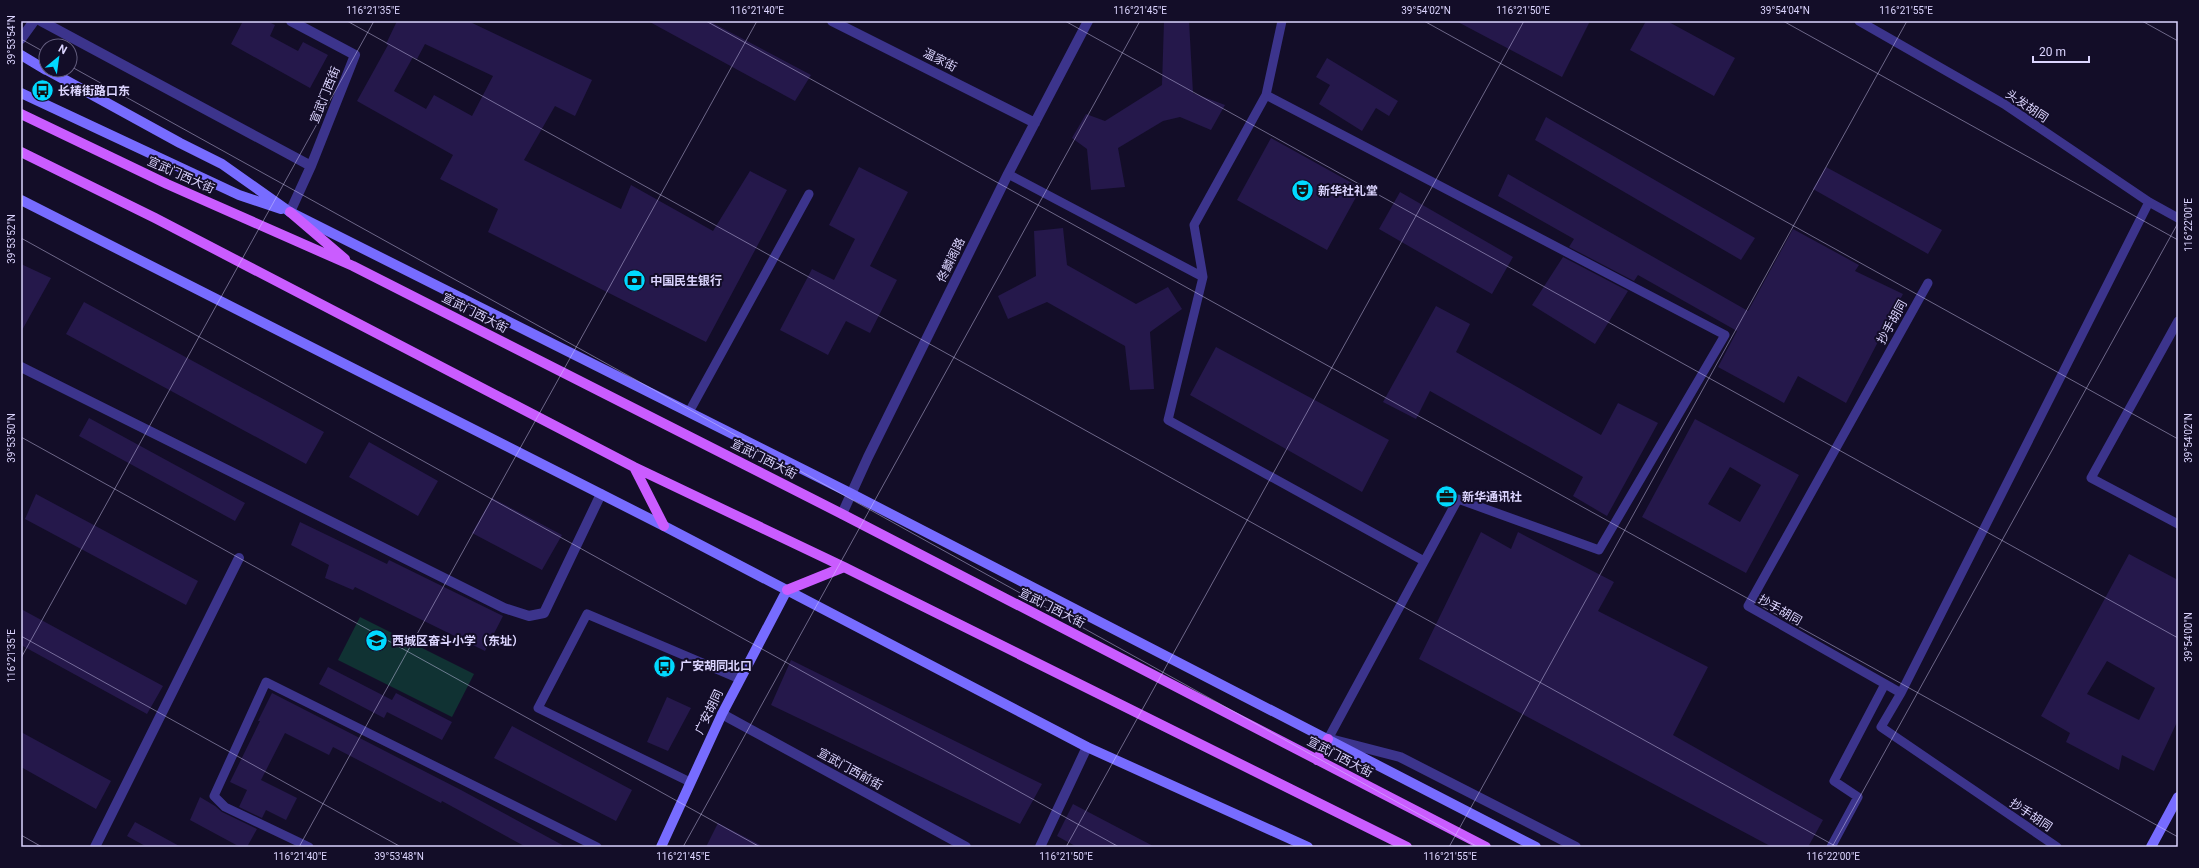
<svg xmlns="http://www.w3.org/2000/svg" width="2199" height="868" viewBox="0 0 2199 868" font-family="Roboto,'Noto Sans SC',sans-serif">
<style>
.green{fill:#103233}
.building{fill:#25184b;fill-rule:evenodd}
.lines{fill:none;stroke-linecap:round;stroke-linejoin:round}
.lane{stroke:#3c348c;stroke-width:9}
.street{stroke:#3c348c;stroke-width:10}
.secondary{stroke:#776cff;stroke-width:10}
.primary{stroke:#ca5cff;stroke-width:10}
.ticks{fill:none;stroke:#dcd5ff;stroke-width:1;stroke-opacity:0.45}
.labels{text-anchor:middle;stroke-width:4;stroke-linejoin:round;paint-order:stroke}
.street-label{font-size:12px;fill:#dcd5ff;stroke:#130d28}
.poi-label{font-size:12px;font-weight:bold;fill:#dcd5ff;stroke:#130d28;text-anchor:start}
.neatline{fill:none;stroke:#dcd5ff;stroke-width:1.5}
.ticks-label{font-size:10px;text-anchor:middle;fill:#dcd5ff}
</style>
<rect width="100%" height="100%" fill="#130d28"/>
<!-- green -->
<path class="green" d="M 360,617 L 474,674 L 452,717 L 338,660 Z"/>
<!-- building -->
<path class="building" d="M 243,21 L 267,21 L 275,25 L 270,36 L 298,51 L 303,42 L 328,55 L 310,88 L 231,44 Z
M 397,21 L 468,21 L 592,80 L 575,116 L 555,106 L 524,160 L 621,209 L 631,185 L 713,231 L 750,171 L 787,190 L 706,342 L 488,232 L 498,209 L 440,179 L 453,155 L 357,101 L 388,45 L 386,44 ZM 425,44 L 493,76 L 472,116 L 434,95 L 426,109 L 394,91 L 413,57 L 417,59 Z
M 648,21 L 709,21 L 811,75 L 795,101 Z
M 1164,21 L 1189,21 L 1193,93 L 1225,105 L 1211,130 L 1180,117 L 1163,121 L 1118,148 L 1125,187 L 1091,190 L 1087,149 L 1072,138 L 1086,114 L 1105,121 L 1162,85 Z
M 1456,21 L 1590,21 L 1562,77 Z
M 1646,21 L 1667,21 L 1735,58 L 1714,96 L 1630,50 Z
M 1327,58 L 1398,101 L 1389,116 L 1376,108 L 1362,131 L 1319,104 L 1330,85 L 1316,77 Z
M 1546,117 L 1755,238 L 1741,260 L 1535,140 Z
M 1271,138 L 1361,188 L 1327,250 L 1237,200 Z
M 859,167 L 908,192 L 870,266 L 897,280 L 870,333 L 846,321 L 828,355 L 780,330 L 812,269 L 834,280 L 855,239 L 829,225 Z
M 1826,167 L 1942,230 L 1928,254 L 1813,189 Z
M 1508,174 L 1748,311 L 1793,229 L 1859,265 L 1855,271 L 1903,294 L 1846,403 L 1798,376 L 1784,403 L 1718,367 L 1737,331 L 1638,275 L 1634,281 L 1569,247 L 1574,239 L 1498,196 Z
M 1400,192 L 1513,257 L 1492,294 L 1379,229 Z
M 1063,228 L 1067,265 L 1136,304 L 1168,287 L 1182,309 L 1150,332 L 1154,389 L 1130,390 L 1125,346 L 1047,302 L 1008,319 L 998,296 L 1036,276 L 1034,231 Z
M 1563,257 L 1628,291 L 1595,344 L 1532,305 Z
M 21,264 L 51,278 L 21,332 Z
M 84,302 L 324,432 L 306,464 L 66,334 Z
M 1436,306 L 1470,324 L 1456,352 L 1601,435 L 1618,403 L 1658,423 L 1607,516 L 1573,496 L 1583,477 L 1430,391 L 1416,419 L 1383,402 Z
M 1216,347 L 1389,440 L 1362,492 L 1190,395 Z
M 89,418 L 245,503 L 235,521 L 79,436 Z
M 1695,419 L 1799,475 L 1746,573 L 1642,517 ZM 1730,467 L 1761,485 L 1740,522 L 1708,504 Z
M 369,442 L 438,481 L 418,516 L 349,477 Z
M 36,494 L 198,581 L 186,605 L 25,519 Z
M 492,498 L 562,535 L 542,570 L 472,533 Z
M 300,522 L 387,564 L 389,560 L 503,616 L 485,651 L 355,587 L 353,590 L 325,578 L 329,565 L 291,545 Z
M 1481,532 L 1511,549 L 1518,532 L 1614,582 L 1598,611 L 1708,667 L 1673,735 L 1823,820 L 1808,847 L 1772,847 L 1419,659 Z
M 2129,554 L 2178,580 L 2178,720 L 2154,771 L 2122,755 L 2119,770 L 2066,742 L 2070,733 L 2041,716 ZM 2107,661 L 2155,688 L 2139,720 L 2087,694 Z
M 21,609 L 163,686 L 147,714 L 21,645 Z
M 791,660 L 1042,784 L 1020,824 L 771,705 Z
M 328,667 L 392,700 L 396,693 L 452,722 L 442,740 L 387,712 L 384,718 L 319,684 Z
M 272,693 L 461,790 L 566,847 L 526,847 L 442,801 L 441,803 L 333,747 L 329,755 L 285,733 L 261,780 L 297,798 L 286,820 L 266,810 L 262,818 L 239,807 L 247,790 L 230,782 L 260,721 L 258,721 Z
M 667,697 L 691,708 L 668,751 L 647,742 Z
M 512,726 L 632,790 L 616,821 L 494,758 Z
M 21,732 L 111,781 L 96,809 L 21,767 Z
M 200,797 L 215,806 L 222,812 L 257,829 L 247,847 L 240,847 L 190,820 Z
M 1073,804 L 1155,847 L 1077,847 L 1057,836 Z
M 135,822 L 150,830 L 181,847 L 147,847 L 127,836 Z
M 718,823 L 764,847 L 706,847 Z"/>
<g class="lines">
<!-- lane -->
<path class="lane" d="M 1859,21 L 2004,104 L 2149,202 L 2178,218
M 1266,95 L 1282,21
M 1008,174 L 1203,277
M 1928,283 L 1748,606 L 1901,693 L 1881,727 L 2057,847
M 2178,321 L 2091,478 L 2178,524
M 689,412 L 809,194
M 1901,693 L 2149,202
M 1328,739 L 1458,499 L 1599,550 L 1725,335 L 1266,95 L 1194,225 L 1203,277 L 1168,420 L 1424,561
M 690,782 L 538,708 L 587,614 L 740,679
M 309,847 L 225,807 L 214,796 L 266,682 L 597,847
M 1831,847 L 1858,797 L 1834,781 L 1885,684"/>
<!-- street -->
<path class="street" d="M 41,21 L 311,166
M 832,21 L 1035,123
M 21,39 L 34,21
M 290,212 L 311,166 L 355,55 L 291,21
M 21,367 L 504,608 L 529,616 L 544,613 L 601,494
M 842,514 L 868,457 L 1008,174 L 1088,21
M 722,714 L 966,847
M 1334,740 L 1400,757 L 1576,847
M 95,847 L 239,558
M 1040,847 L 1087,747"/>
<!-- secondary -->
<path class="secondary" d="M 21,55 L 46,70
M 47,70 L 180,143 L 222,164 L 290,212 L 852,494 L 1536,847
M 21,93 L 239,195 L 281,209
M 21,200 L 664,526 L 1087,747 L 1308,847
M 661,847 L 722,714 L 787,590
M 2151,847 L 2178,797"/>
<!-- primary -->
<path class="primary" d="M 21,114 L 167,184 L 353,266 L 842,514 L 1486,847
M 21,152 L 155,218 L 634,467 L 844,567 L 1407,847
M 290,212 L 345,259
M 634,467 L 664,526
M 787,590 L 844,567
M 1317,760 L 1328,739"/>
</g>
<!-- ticks -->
<path class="ticks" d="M 347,21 L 1837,847M 706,21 L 2178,837M 1065,21 L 2178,638M 1424,21 L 2178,439M 1783,21 L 2178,240M 2142,21 L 2178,41M 21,39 L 46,53M 70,66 L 1478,847M 21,238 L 1119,847M 21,437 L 760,847M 21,636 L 401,847M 21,658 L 374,21M 21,835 L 42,847M 299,847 L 757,21M 683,847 L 1140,21M 1066,847 L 1524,21M 1449,847 L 1907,21M 1832,847 L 2178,223"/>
<!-- icons -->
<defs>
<symbol id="bus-disc" viewBox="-11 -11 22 22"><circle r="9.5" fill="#01d9ff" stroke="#130d28"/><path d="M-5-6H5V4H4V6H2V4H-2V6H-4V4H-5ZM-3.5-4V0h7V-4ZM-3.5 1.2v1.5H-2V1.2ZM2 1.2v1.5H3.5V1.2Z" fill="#111"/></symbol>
<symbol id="theatre-disc" viewBox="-11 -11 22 22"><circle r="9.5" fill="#01d9ff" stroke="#130d28"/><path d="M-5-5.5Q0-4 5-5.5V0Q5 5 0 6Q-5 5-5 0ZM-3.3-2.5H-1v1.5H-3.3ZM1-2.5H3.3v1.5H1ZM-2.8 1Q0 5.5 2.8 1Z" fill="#111"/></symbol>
<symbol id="bank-disc" viewBox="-11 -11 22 22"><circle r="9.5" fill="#01d9ff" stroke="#130d28"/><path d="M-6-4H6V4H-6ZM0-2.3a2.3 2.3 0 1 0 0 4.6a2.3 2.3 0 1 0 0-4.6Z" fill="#111"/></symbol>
<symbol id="office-disc" viewBox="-11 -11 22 22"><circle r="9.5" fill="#01d9ff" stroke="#130d28"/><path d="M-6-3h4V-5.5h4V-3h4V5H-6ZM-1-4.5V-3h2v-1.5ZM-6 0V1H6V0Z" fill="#111"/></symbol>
<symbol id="school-disc" viewBox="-11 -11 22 22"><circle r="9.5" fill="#01d9ff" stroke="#130d28"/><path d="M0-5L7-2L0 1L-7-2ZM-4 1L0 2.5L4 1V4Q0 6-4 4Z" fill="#111"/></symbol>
</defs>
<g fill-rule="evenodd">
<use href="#bus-disc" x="30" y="78" width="25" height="25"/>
<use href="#theatre-disc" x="1290" y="178" width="25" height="25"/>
<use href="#bank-disc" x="622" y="268" width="25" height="25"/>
<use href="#office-disc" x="1434" y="484" width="25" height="25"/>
<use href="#school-disc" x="364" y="628" width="25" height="25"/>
<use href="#bus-disc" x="652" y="654" width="25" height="25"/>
</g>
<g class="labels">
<!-- street labels -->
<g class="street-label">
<text transform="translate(940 60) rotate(27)" y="4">温家街</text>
<text transform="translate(325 95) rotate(-68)" y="4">宣武门西街</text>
<text transform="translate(2027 106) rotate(34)" y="4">头发胡同</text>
<text transform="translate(181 175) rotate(24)" y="4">宣武门西大街</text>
<text transform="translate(951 260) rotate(-64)" y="4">佟麟阁路</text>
<text transform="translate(475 313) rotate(27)" y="4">宣武门西大街</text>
<text transform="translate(1892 322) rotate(-61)" y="4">抄手胡同</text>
<text transform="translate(764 459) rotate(27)" y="4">宣武门西大街</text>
<text transform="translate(1052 608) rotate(27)" y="4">宣武门西大街</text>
<text transform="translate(1780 610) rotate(30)" y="4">抄手胡同</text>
<text transform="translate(709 712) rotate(-64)" y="4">广安胡同</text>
<text transform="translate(1340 757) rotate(28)" y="4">宣武门西大街</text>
<text transform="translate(850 769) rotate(29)" y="4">宣武门西前街</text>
<text transform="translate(2031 815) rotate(34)" y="4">抄手胡同</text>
</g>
<!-- poi labels -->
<g class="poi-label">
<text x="58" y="95">长椿街路口东</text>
<text x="1318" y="195">新华社礼堂</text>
<text x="650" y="285">中国民生银行</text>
<text x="1462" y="501">新华通讯社</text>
<text x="392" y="645">西城区奋斗小学（东址）</text>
<text x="680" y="670">广安胡同北口</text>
</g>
</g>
<!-- border -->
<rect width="2199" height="868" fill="none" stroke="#130d28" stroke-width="44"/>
<!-- north arrow -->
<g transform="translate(58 58) rotate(29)"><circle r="19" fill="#130d28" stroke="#635d7e"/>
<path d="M0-3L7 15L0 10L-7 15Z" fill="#01d9ff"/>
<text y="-6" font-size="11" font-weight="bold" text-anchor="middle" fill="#dcd5ff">N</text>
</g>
<!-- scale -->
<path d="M2033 56v6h56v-6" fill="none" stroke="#dcd5ff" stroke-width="2"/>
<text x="2039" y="56" font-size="12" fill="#dcd5ff" stroke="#130d28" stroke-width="3" paint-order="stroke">20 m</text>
<rect x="22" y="22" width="2155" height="824" class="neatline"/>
<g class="ticks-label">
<text x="373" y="14">116°21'35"E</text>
<text x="757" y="14">116°21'40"E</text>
<text x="1140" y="14">116°21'45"E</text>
<text x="1426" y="14">39°54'02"N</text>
<text x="1523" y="14">116°21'50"E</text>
<text x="1785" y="14">39°54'04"N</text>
<text x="1906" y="14">116°21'55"E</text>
<text transform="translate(11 40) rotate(-90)" y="4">39°53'54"N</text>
<text transform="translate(2188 225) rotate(-90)" y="4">116°22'00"E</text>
<text transform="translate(11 239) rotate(-90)" y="4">39°53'52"N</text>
<text transform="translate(11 438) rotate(-90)" y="4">39°53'50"N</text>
<text transform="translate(2188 438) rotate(-90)" y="4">39°54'02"N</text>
<text transform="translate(2188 637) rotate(-90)" y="4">39°54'00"N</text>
<text transform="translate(11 656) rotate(-90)" y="4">116°21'35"E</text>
<text x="300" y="860">116°21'40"E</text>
<text x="399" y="860">39°53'48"N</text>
<text x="683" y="860">116°21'45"E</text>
<text x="1066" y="860">116°21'50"E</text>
<text x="1450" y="860">116°21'55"E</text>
<text x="1833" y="860">116°22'00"E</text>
</g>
</svg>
